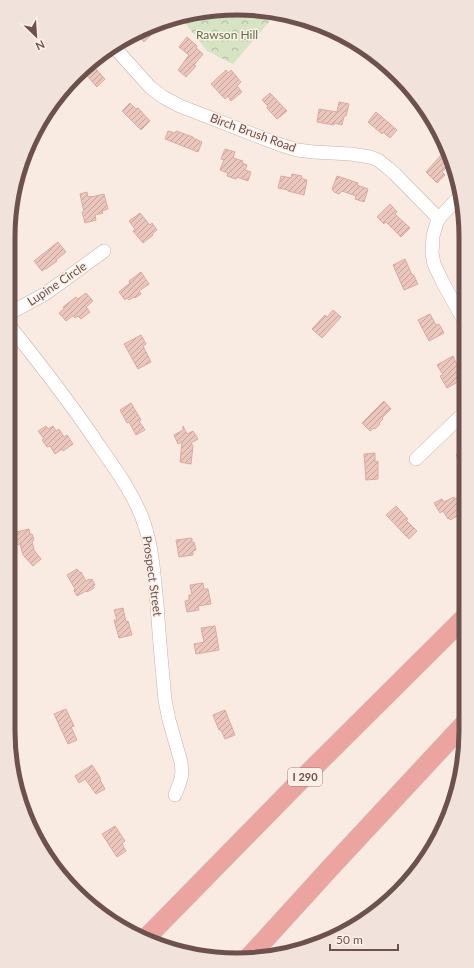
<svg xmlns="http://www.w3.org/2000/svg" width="474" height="968" viewBox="0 0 474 968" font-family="Lato,sans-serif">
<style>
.park{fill:url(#park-crowns)}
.building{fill:url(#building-hatch);stroke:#dbaaa0}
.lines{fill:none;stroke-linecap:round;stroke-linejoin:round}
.minor-casing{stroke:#c8b2ab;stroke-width:14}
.highway-casing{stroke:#d3cbc9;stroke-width:20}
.minor{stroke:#fff;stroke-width:13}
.highway{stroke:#eca4a0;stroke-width:19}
.labels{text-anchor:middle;stroke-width:3;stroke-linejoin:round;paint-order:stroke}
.shield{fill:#fcf0e8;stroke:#98817b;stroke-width:1}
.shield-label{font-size:11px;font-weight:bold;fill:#6d514c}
.park-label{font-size:12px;fill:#5d7146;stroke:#fcf0e8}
.street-label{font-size:12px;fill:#6d514c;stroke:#fcf0e8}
.rim{fill:none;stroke:#6d514c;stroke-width:5}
</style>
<defs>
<pattern id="park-crowns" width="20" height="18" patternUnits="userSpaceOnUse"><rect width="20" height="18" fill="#d7e4c3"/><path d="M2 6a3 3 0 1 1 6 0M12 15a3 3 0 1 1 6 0" fill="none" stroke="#b3bba1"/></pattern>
<pattern id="building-hatch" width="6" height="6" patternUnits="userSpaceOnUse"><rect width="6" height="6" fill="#ebc6bd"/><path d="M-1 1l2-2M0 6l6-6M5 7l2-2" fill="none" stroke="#c3a39c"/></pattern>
</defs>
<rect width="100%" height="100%" fill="#f9ebe2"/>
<!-- park -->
<path class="park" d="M 252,8 L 275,15 L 233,64 L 207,51 L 181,18 Z"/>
<!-- building -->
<path class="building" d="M 148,29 L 152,34 L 144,42 L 138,35 Z
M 187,37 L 197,46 L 196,48 L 203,54 L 194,65 L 196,66 L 186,77 L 178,70 L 189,55 L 179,47 Z
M 92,62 L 96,67 L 95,68 L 105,79 L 97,87 L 82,70 L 86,65 Z
M 226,70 L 228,73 L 231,70 L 241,82 L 237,86 L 242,92 L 231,101 L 228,96 L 225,99 L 211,84 Z
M 270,93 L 287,111 L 277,119 L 267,108 L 268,106 L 262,100 Z
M 339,102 L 349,104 L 346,116 L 344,116 L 342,125 L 334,123 L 334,125 L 317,122 L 319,109 L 337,112 Z
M 130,103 L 136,109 L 138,108 L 150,121 L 141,130 L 122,111 Z
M 376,112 L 397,130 L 390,138 L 383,132 L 382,134 L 368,122 Z
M 168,131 L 175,133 L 176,131 L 193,137 L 193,138 L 202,142 L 198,152 L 165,139 Z
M 225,149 L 235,152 L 233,158 L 243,161 L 242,163 L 247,165 L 245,170 L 251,172 L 248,181 L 237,177 L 236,179 L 227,176 L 228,173 L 220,170 L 224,160 L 221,159 Z
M 442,154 L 451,163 L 442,172 L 445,175 L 437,183 L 426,172 Z
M 292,174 L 302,176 L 301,178 L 307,180 L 304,195 L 288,191 L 288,190 L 278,188 L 281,176 L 291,178 Z
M 337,176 L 358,183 L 357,185 L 368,189 L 364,202 L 355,199 L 356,196 L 342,191 L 339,194 L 334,192 L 332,189 Z
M 87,192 L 88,197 L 91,196 L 91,197 L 104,194 L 108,209 L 102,211 L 103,213 L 95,215 L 96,220 L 85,223 L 82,212 L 84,212 L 80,194 Z
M 390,204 L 397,212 L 395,214 L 410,228 L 401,237 L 386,222 L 384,224 L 377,217 Z
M 140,213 L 150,225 L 152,223 L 157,230 L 152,234 L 153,235 L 143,243 L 133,231 L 135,229 L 129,221 Z
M 58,242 L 66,252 L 56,260 L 57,261 L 46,269 L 46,268 L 42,271 L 34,261 Z
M 405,259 L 412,275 L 413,274 L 418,284 L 404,290 L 393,265 Z
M 141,272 L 149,284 L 139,291 L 141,294 L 135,298 L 134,297 L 129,300 L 127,298 L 125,300 L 119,292 L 130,283 L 129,281 Z
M 86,293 L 93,301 L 86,307 L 90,312 L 81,319 L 78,316 L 75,318 L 73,316 L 66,321 L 59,313 L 64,309 L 63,307 L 76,297 L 78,299 Z
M 333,310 L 341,317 L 322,338 L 312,329 L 325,315 L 327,317 Z
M 430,314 L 436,325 L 439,324 L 444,333 L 429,341 L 418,320 Z
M 141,335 L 146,344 L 143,346 L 151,362 L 138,369 L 124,344 Z
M 453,356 L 456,363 L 459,361 L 465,370 L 465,378 L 447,388 L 440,376 L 443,375 L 437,365 Z
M 384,401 L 391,409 L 382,418 L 383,419 L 379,423 L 380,424 L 375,429 L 374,428 L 370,431 L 362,423 Z
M 131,403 L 141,420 L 139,421 L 145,430 L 136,435 L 129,422 L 127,423 L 120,410 Z
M 46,426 L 48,429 L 53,426 L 56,431 L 59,429 L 64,437 L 67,435 L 73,444 L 63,451 L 62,449 L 55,454 L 50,446 L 47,447 L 42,440 L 44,439 L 38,431 Z
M 183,426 L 187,434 L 193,431 L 198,439 L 191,443 L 193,446 L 191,464 L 180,462 L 182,442 L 178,444 L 174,435 L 183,430 Z
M 465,450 L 465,470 L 456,455 Z
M 375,453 L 375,462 L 378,461 L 378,479 L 366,480 L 364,454 Z
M 460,496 L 465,504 L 465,513 L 458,517 L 457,516 L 450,520 L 449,518 L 448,519 L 443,511 L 440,513 L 434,503 L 442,499 L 444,502 L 454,497 L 455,499 Z
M 396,506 L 408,519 L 406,520 L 417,531 L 409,539 L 386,515 Z
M 29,529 L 30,534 L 32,534 L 34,540 L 32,541 L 34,550 L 41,559 L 33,566 L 23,555 L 20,544 L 15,545 L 12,533 Z
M 192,538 L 192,543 L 194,542 L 196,550 L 193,551 L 193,555 L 179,557 L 176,540 Z
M 77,569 L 80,573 L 81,572 L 86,581 L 89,579 L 90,580 L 92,579 L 95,585 L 93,586 L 94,588 L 87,592 L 86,591 L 77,596 L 74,590 L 75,589 L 67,575 Z
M 203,583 L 204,589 L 208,589 L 211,604 L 198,606 L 199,610 L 187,612 L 185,601 L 189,600 L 189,595 L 192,595 L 190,585 Z
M 123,608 L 126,622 L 128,621 L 132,635 L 119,638 L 114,620 L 117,620 L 114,610 Z
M 215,626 L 219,650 L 196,654 L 194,644 L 204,642 L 201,628 Z
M 66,709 L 74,726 L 71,727 L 77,740 L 68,744 L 54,714 Z
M 225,710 L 235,735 L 225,739 L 221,730 L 219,730 L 213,715 Z
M 92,765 L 101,779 L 100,780 L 105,789 L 96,794 L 85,779 L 79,783 L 75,776 Z
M 115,826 L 125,841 L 122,844 L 126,851 L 117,857 L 102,834 Z"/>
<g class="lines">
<defs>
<path id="minor" d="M 115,48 L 150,87 L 163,97 L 180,106 L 278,144 L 297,150 L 314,152 L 351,154 L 370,157 L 378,160 L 388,168 L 395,174 L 439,219
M 461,195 L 442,215 L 437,222 L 433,236 L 432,253 L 434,264 L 442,281 L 464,321
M 8,314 L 45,294 L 104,251
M 8,324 C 41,365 73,406 102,450 C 119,474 136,498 145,526 C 153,551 154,578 157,604 C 159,636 162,668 165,700 L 169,720 L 181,762 L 182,771 L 181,779 L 175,795
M 416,459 L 465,412"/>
<path id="highway" d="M 146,938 L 295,786 L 465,617
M 249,957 L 331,867 L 465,723"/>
</defs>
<!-- minor casing -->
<use href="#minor" class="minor-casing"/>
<!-- highway casing -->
<use href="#highway" class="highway-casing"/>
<!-- minor -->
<use href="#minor" class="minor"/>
<!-- highway -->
<use href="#highway" class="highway"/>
</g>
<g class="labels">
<!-- shield labels -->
<rect class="shield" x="288" y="768" width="34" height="18" rx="3"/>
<g class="shield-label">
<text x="305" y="781">I 290</text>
</g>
<!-- park labels -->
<g class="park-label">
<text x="227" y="39">Rawson Hill</text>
</g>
<!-- street labels -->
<g class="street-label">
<text transform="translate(253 133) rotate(20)" y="4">Birch Brush Road</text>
<text transform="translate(57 284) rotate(-34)" y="4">Lupine Circle</text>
<text transform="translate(152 576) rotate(82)" y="4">Prospect Street</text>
</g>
</g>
<!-- crop -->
<path d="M0 0H474V968H0ZM237 15H237A222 222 0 0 1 459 237V731A222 222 0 0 1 237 953H237A222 222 0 0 1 15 731V237A222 222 0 0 1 237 15Z" fill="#f1e3dc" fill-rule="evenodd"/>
<path class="rim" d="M237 15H237A222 222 0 0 1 459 237V731A222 222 0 0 1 237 953H237A222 222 0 0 1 15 731V237A222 222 0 0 1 237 15Z"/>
<!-- north arrow -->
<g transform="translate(36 36) rotate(155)" stroke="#fcf0e8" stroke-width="3" paint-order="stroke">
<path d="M0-3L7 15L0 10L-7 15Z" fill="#6d514c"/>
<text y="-6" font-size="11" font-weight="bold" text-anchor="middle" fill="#6d514c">N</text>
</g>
<!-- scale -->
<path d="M330 944v6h68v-6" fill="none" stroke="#6d514c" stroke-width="2"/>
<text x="336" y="944" font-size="12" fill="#6d514c" stroke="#fcf0e8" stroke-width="3" paint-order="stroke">50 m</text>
</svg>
